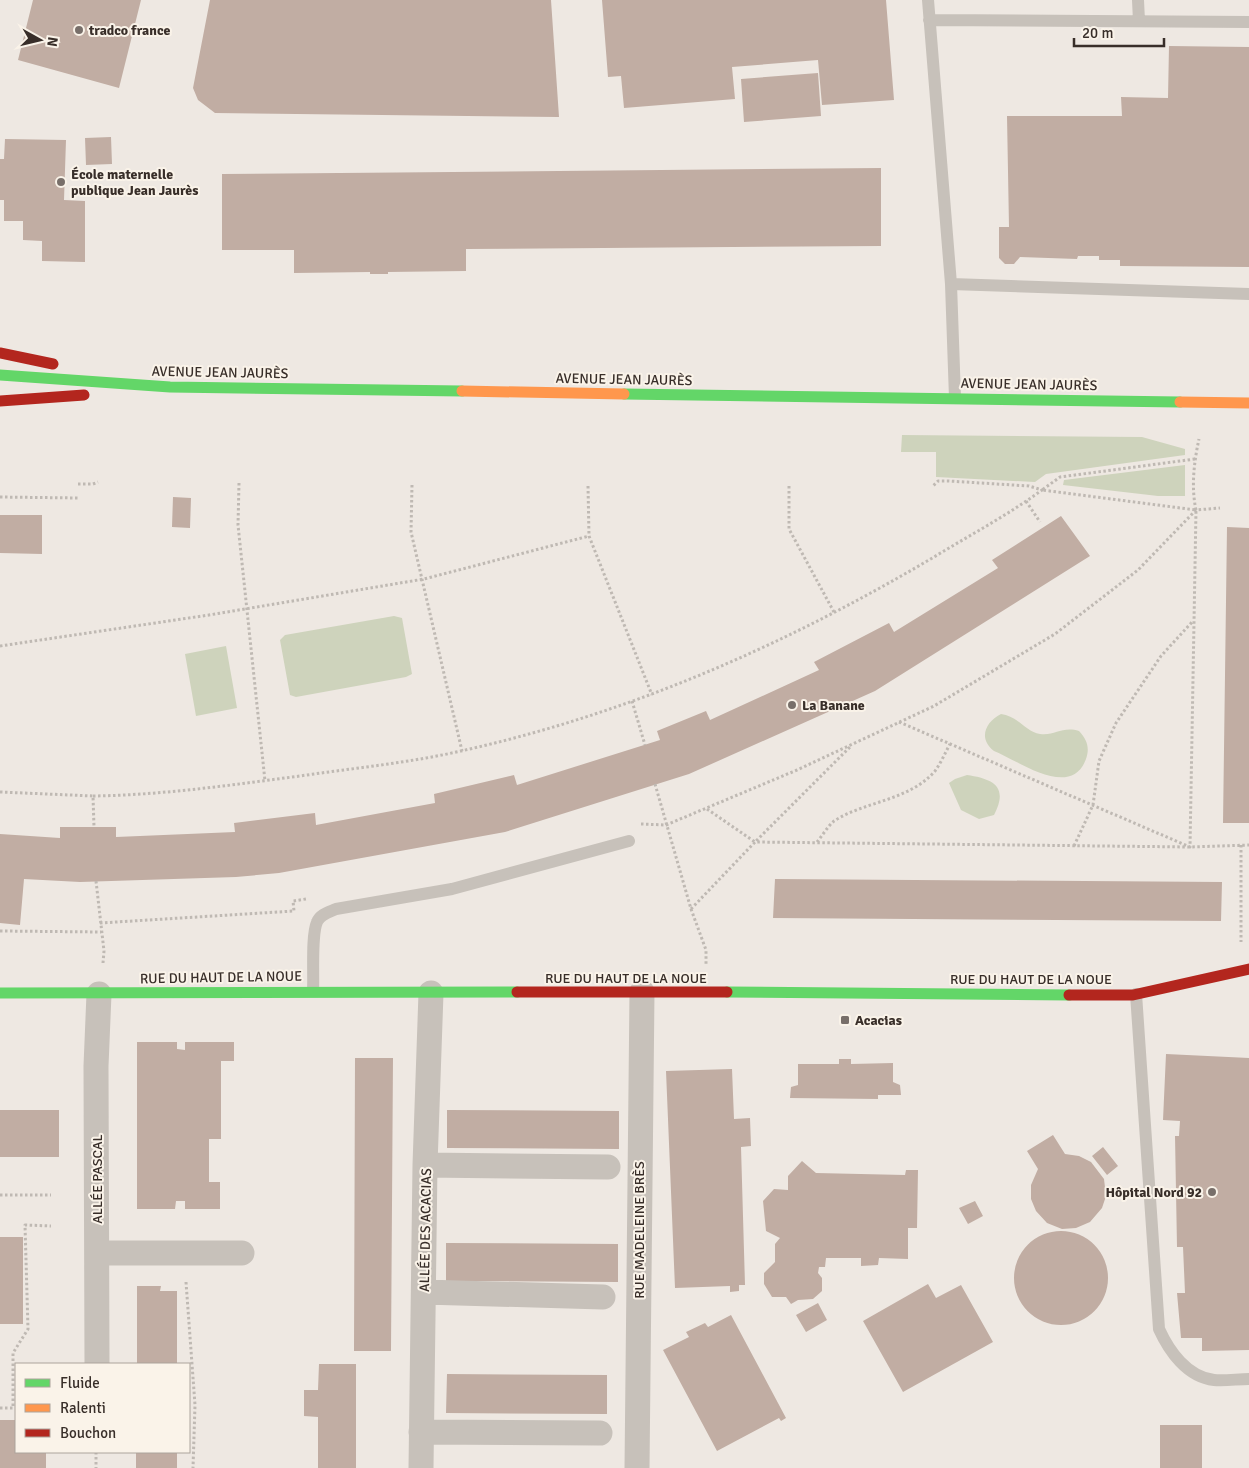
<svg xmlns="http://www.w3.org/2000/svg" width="1249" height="1468" viewBox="0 0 1249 1468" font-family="Signika,sans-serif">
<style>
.green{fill:#ced3bc}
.building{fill:#c1ada3}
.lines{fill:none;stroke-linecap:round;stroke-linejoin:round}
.path{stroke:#bfb9b3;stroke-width:3;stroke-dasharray:2.5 2.5;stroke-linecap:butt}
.lane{stroke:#c7c1ba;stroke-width:12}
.street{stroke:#c7c1ba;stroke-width:25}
.fast{stroke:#63d668;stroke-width:11}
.slow{stroke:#ff974d;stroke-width:11}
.jam{stroke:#b3261e;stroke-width:11}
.poi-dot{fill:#786f6a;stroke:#faf3e9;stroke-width:2}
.labels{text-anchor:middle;stroke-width:4;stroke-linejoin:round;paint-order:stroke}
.poi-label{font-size:14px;font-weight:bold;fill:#382e29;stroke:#faf3e9;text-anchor:start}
.street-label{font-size:14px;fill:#382e29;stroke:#faf3e9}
</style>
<rect width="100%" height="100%" fill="#eee8e2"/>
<!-- green -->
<path class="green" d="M 902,435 L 1142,437 L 1185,449 L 1185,455 L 1046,474 L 1035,482 L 936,477 L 936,452 L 901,452 Z
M 1185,465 L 1185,496 L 1158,496 L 1063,485 L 1064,480 Z
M 394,616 L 402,618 L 412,674 L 406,677 L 296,697 L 290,695 L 280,640 L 285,635 Z
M 226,646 L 237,708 L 196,716 L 185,654 Z
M 1001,714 C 1018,716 1026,732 1040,734 C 1055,736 1062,726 1079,731 C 1087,740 1090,747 1086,759 C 1071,800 1019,761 994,751 C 978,739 985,722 1001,714 Z
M 967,775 C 993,779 1009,786 994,815 L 979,819 L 961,810 L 949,783 L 955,779 Z"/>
<!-- building -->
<path class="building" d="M 33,0 L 141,0 L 119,88 L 18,60 Z
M 210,0 L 551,0 L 559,117 L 215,113 L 198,100 L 193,88 Z
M 602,0 L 886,0 L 894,100 L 822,105 L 818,60 L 732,67 L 735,99 L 624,108 L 621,76 L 608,77 Z
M 1169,46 L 1249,47 L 1249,267 L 1120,266 L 1120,260 L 1099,260 L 1099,256 L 1078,256 L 1077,259 L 1020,257 L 1014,264 L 1005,264 L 999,258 L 999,227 L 1009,227 L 1007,116 L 1122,116 L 1121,97 L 1168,98 Z
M 818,73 L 821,116 L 744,122 L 741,79 Z
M 111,137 L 112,164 L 86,165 L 85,138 Z
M 5,139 L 66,140 L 64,200 L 85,201 L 85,262 L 42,261 L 42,241 L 23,240 L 23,221 L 4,221 L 4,200 L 0,200 L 0,159 L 4,159 Z
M 881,168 L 881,246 L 466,249 L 466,271 L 388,272 L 388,274 L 370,274 L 370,272 L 294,273 L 294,250 L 222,250 L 222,174 Z
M 173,497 L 191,498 L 190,528 L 172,527 Z
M 0,515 L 42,515 L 42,554 L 0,553 Z
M 1061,516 L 1090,556 L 875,691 L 689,774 L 505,832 L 279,873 L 236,877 L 80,882 L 24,879 L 20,925 L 0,923 L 0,834 L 60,838 L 60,827 L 116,827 L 116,837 L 235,832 L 234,823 L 315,813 L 316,825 L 435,803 L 434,794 L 514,775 L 517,785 L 660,740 L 657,731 L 706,711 L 710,720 L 819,670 L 814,662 L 889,623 L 894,632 L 998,568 L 992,560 Z
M 1227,527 L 1249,528 L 1249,823 L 1223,823 Z
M 775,879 L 1222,882 L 1221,921 L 773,918 Z
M 137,1042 L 177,1042 L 177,1049 L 185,1050 L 185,1042 L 234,1042 L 234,1061 L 221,1061 L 221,1139 L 209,1139 L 209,1182 L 220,1182 L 220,1209 L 185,1209 L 185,1201 L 176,1201 L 175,1209 L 137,1209 Z
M 1166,1054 L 1249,1058 L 1249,1350 L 1202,1351 L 1202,1338 L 1181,1338 L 1177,1293 L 1185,1293 L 1183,1247 L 1177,1247 L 1175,1136 L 1179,1136 L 1180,1121 L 1163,1120 Z
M 355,1058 L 393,1058 L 391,1351 L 354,1351 Z
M 839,1059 L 851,1059 L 851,1064 L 893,1063 L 893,1082 L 900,1085 L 901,1095 L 878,1095 L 878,1099 L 790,1098 L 791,1087 L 798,1085 L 798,1064 L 839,1064 Z
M 732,1069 L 734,1119 L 750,1118 L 751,1146 L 741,1147 L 745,1285 L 739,1285 L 739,1291 L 730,1292 L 730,1286 L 675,1288 L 666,1071 Z
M 0,1110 L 59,1110 L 59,1157 L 0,1157 Z
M 447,1110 L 619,1111 L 619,1149 L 447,1148 Z
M 1053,1135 L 1065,1154 L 1079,1156 L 1091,1162 L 1104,1179 L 1106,1196 L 1102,1208 L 1090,1222 L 1076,1228 L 1062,1229 L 1047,1223 L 1036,1211 L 1031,1199 L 1031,1185 L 1038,1169 L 1027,1151 Z
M 1103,1147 L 1118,1166 L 1107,1175 L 1092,1156 Z
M 802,1161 L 816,1173 L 905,1175 L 906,1170 L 918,1170 L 917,1228 L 908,1228 L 908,1259 L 879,1258 L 878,1265 L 861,1266 L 861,1258 L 826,1258 L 825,1267 L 819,1267 L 818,1273 L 822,1278 L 822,1291 L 813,1299 L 798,1300 L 791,1304 L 786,1297 L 772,1297 L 764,1284 L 764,1273 L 775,1262 L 775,1244 L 780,1238 L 766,1231 L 763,1201 L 774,1189 L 788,1190 L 788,1176 Z
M 975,1201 L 983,1216 L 968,1224 L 959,1208 Z
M1014 1278a47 47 0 1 1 94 0a47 47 0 1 1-94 0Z
M 0,1237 L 23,1237 L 23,1324 L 0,1324 Z
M 446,1243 L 618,1244 L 618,1282 L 446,1281 Z
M 928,1284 L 936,1298 L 961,1285 L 993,1342 L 903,1392 L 863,1321 Z
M 137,1286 L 161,1286 L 160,1291 L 177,1291 L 177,1364 L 137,1364 Z
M 818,1303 L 827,1320 L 806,1332 L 796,1315 Z
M 731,1315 L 786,1418 L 781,1421 L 779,1418 L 717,1451 L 663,1350 L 689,1337 L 686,1332 L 705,1323 L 708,1327 Z
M 319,1364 L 356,1364 L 356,1468 L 318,1468 L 318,1417 L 304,1416 L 304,1390 L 318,1390 Z
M 447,1374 L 607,1375 L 607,1414 L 446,1413 Z
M 0,1420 L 16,1420 L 16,1452 L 46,1452 L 46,1468 L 0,1468 Z
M 1160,1425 L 1202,1425 L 1202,1468 L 1160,1468 Z
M 136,1452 L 177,1452 L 177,1468 L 136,1468 Z"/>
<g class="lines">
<!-- path -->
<path class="path" d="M 239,483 L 238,525 L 265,781
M 78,484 L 93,484 L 98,482
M 412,485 L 411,532 L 462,751
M 588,486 L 589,536 L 652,695
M 789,486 L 789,529 L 835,614
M 0,497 L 79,498
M 1026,501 L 1040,522
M 1196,510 C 1191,487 1194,462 1199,439
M 0,646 L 209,615 L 424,579 L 589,536
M 632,701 L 645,745
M 899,722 L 1190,847 L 1196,510 L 1042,490 L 1060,477 L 1195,459
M 655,784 L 691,909 L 706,950 L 706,964
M 0,792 L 93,796 L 94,827
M 93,796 C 163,795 231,785 300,776 C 354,768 408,763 461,751 C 631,713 785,645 934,557 C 970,535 1008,515 1042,490 L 1029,486 L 949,481 L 938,481 L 933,486
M 707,809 L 755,842 L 851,746
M 641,824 L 666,825 L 797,770 L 934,706 L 1055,634 L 1138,570 L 1196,510 L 1220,508
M 817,842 C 822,836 828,826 834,821 C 865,801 909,801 935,771 C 941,763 945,753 950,744
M 1241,845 L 1241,942
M 1074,846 L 1093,805 L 1099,761 L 1116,723 L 1161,656 L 1193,621
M 96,881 L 104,951 L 103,963
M 691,909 L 755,842 L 1190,847 L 1249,845
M 100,923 L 294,911 L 293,901 L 306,899
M 0,931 L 101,932
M 0,1195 L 51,1195
M 186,1282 L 195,1405 L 193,1468
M 0,1408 L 13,1408 L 13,1353 L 28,1329 L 25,1225 L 51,1226
M 96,1452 L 96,1468"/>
<!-- lane -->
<path class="lane" d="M 928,0 L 951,284 L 1249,294
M 1138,0 L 1139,21
M 929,20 L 1249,22
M 951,284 L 955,398
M 313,991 C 314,975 311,936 317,922 C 320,914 329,912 336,909 L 452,889 L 629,841
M 1136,994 L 1159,1329 C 1169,1351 1187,1377 1214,1380 C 1225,1381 1238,1379 1249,1379"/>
<!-- street -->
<path class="street" d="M 425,1165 L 608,1167
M 97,1253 L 242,1253
M 424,1292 L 603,1297
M 97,1364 L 96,1066 L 99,994
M 421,1432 L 600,1433
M 421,1468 L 425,1165 L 431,993
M 637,1468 L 642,992"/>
<!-- fast -->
<path class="fast" d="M 0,375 L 170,387 L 462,391
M 624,394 L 1180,402
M 727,992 L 1069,995
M 0,993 L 517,992"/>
<!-- slow -->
<path class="slow" d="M 462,391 L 624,394
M 1180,402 L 1249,403"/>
<!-- jam -->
<path class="jam" d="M 0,353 L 53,364
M 0,401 L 84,395
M 517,992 L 727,992
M 1069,995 L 1133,995 L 1249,969"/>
</g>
<!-- markers -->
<g class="poi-dot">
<circle cx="79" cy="30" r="5"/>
<circle cx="61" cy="182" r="5"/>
<circle cx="792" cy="705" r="5"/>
<rect x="840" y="1015" width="10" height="10" rx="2.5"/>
<circle cx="1212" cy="1192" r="5"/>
</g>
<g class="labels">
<!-- poi labels -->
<g class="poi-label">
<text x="89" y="35">tradco france</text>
<text x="71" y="179">École maternelle<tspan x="71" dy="16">publique Jean Jaurès</tspan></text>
<text x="802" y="710">La Banane</text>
<text x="855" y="1025">Acacias</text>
<text x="1202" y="1197" text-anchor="end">Hôpital Nord 92</text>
</g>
<!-- street labels -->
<g class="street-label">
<text transform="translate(220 372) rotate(1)" y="5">AVENUE JEAN JAURÈS</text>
<text transform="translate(624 379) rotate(1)" y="5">AVENUE JEAN JAURÈS</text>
<text transform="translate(1029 384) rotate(1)" y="5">AVENUE JEAN JAURÈS</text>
<text transform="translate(221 977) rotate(-1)" y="5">RUE DU HAUT DE LA NOUE</text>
<text x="626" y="983">RUE DU HAUT DE LA NOUE</text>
<text x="1031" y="984">RUE DU HAUT DE LA NOUE</text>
<text transform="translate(97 1179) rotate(-90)" y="5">ALLÉE PASCAL</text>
<text transform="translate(425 1230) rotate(-89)" y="5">ALLÉE DES ACACIAS</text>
<text transform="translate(639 1230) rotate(-90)" y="5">RUE MADELEINE BRÈS</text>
</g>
</g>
<!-- legend -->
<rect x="15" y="1363" width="175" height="90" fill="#faf3e9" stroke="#aca49c"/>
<rect x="25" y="1379" width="25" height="8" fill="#63d668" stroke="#aca49c"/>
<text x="60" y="1388" font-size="15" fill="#382e29">Fluide</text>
<rect x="25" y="1404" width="25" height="8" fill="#ff974d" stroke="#aca49c"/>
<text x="60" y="1413" font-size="15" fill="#382e29">Ralenti</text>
<rect x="25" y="1429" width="25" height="8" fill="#b3261e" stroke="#aca49c"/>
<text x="60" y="1438" font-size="15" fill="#382e29">Bouchon</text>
<!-- north arrow -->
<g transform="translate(40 40) rotate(98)" stroke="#faf3e9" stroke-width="4" paint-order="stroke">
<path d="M0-4L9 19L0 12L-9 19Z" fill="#382e29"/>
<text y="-8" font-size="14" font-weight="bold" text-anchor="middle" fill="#382e29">N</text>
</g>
<!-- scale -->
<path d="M1074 38v8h90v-8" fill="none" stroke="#382e29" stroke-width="2.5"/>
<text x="1082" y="38" font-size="15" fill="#382e29" stroke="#faf3e9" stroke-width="4" paint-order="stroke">20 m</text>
</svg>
